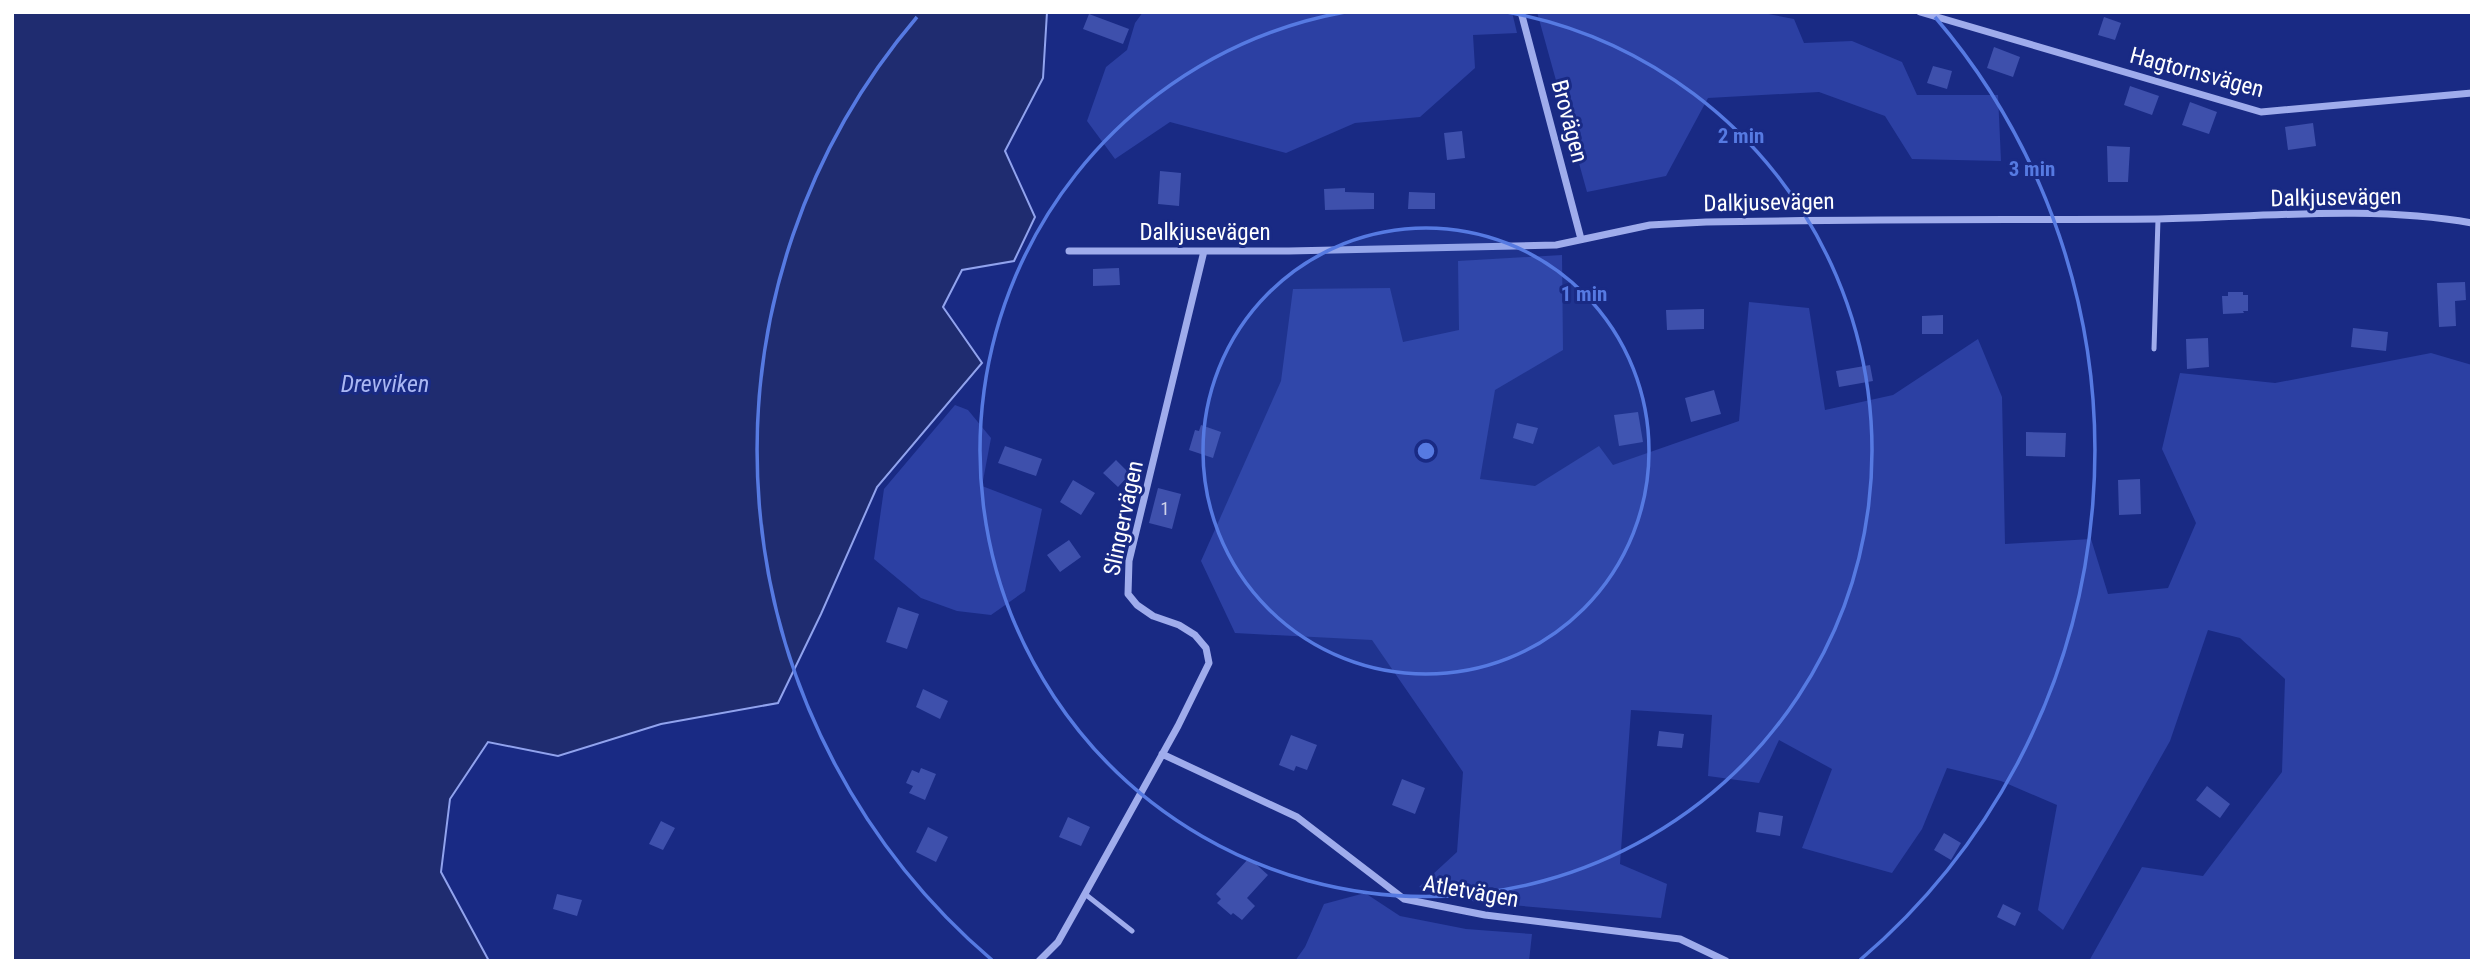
<svg xmlns="http://www.w3.org/2000/svg" width="2484" height="973" viewBox="0 0 2484 973" font-family="'Roboto Condensed',sans-serif">
<style>
.green{fill:#2c40a3}
.water{fill:#1f2c70;stroke:#91a3ee;stroke-width:2}
.building{fill:#3e50ac}
.lines{fill:none;stroke-linecap:round;stroke-linejoin:round}
.lane{stroke:#9facec;stroke-width:5}
.street{stroke:#9facec;stroke-width:7}
.ring{fill:none;stroke:#567ae2;stroke-width:3.5}
.labels{text-anchor:middle;stroke-width:6;stroke-linejoin:round;paint-order:stroke}
.number-label{font-size:19px;fill:#cfd3ea}
.street-label{font-size:23px;fill:#fff;stroke:#192a84}
.water-label{font-size:24px;font-style:italic;fill:#aab7f3;stroke:#192a84}
.centre{fill:#567ae2;stroke:#192a84;stroke-width:3.5}
.ring-label{font-size:21px;text-anchor:middle;font-weight:bold;fill:#567ae2;stroke:#192a84;stroke-width:6;stroke-linejoin:round;paint-order:stroke}
</style>
<rect width="100%" height="100%" fill="#192a84"/>
<!-- green -->
<path class="green" d="M 1143,12 L 1512,12 L 1517,33 L 1473,35 L 1475,68 L 1420,117 L 1355,123 L 1286,153 L 1170,122 L 1115,159 L 1087,121 L 1106,67 L 1127,50 L 1135,23 Z
M 1537,12 L 1758,12 L 1794,19 L 1804,43 L 1852,41 L 1902,62 L 1917,95 L 1998,95 L 2001,161 L 1912,159 L 1885,116 L 1819,92 L 1708,98 L 1666,176 L 1587,192 Z
M 1562,255 L 1563,350 L 1495,390 L 1480,479 L 1535,486 L 1599,446 L 1613,465 L 1739,421 L 1749,302 L 1809,308 L 1825,410 L 1893,395 L 1978,339 L 2002,397 L 2005,544 L 2091,539 L 2108,594 L 2168,588 L 2196,523 L 2162,449 L 2180,373 L 2275,383 L 2431,353 L 2472,365 L 2472,961 L 2089,961 L 2142,867 L 2203,876 L 2282,772 L 2285,679 L 2240,638 L 2208,630 L 2170,741 L 2063,930 L 2038,910 L 2057,805 L 2001,781 L 1947,768 L 1922,829 L 1892,873 L 1802,848 L 1832,769 L 1779,740 L 1759,783 L 1708,776 L 1712,715 L 1631,710 L 1620,864 L 1667,884 L 1661,918 L 1476,902 L 1419,887 L 1457,852 L 1463,772 L 1372,640 L 1235,633 L 1201,561 L 1281,381 L 1293,289 L 1390,288 L 1403,342 L 1459,330 L 1458,261 Z
M 955,405 L 968,410 L 991,438 L 982,486 L 1042,509 L 1025,591 L 991,615 L 957,611 L 921,598 L 874,559 L 884,489 Z
M 1365,893 L 1400,916 L 1466,929 L 1532,934 L 1529,961 L 1295,961 L 1305,947 L 1324,904 Z"/>
<!-- water -->
<path class="water" d="M 12,12 L 1047,12 L 1043,78 L 1005,151 L 1035,217 L 1014,261 L 962,270 L 943,307 L 982,363 L 877,487 L 821,614 L 778,703 L 661,724 L 558,756 L 488,742 L 450,799 L 441,872 L 489,961 L 12,961 Z"/>
<!-- building -->
<path class="building" d="M 1089,14 L 1129,29 L 1123,44 L 1083,29 Z
M 2104,17 L 2121,23 L 2115,40 L 2098,35 Z
M 1994,47 L 2020,57 L 2013,77 L 1987,68 Z
M 1933,66 L 1952,71 L 1947,89 L 1927,83 Z
M 2130,86 L 2159,96 L 2152,115 L 2124,105 Z
M 2190,102 L 2217,112 L 2209,134 L 2182,125 Z
M 2313,123 L 2316,146 L 2288,150 L 2285,127 Z
M 1462,131 L 1465,158 L 1447,160 L 1444,133 Z
M 2107,146 L 2130,147 L 2128,182 L 2108,182 Z
M 1160,171 L 1181,173 L 1179,206 L 1158,204 Z
M 1345,188 L 1345,192 L 1374,193 L 1374,209 L 1325,210 L 1324,189 Z
M 1409,192 L 1435,193 L 1435,209 L 1408,209 Z
M 1119,268 L 1120,285 L 1093,286 L 1093,269 Z
M 2465,282 L 2466,300 L 2455,301 L 2456,326 L 2439,327 L 2437,283 Z
M 2228,292 L 2243,292 L 2243,295 L 2248,295 L 2248,311 L 2243,311 L 2244,313 L 2223,314 L 2222,296 L 2228,296 Z
M 1704,309 L 1704,329 L 1667,330 L 1666,310 Z
M 1943,315 L 1943,334 L 1922,334 L 1922,316 Z
M 2353,328 L 2388,332 L 2386,351 L 2351,347 Z
M 2208,338 L 2209,367 L 2187,369 L 2186,339 Z
M 1870,365 L 1873,381 L 1839,387 L 1836,371 Z
M 1714,390 L 1721,414 L 1691,422 L 1685,398 Z
M 1638,412 L 1643,442 L 1619,446 L 1614,415 Z
M 1517,423 L 1538,428 L 1533,444 L 1513,438 Z
M 1201,425 L 1221,432 L 1213,458 L 1189,450 L 1195,430 L 1199,431 Z
M 2026,432 L 2066,433 L 2065,457 L 2026,456 Z
M 1005,446 L 1042,459 L 1036,476 L 998,463 Z
M 1116,460 L 1130,474 L 1118,487 L 1103,473 Z
M 2140,479 L 2141,514 L 2119,515 L 2118,480 Z
M 1073,480 L 1095,493 L 1081,515 L 1060,502 Z
M 1158,488 L 1181,494 L 1172,529 L 1149,523 Z
M 1069,540 L 1081,557 L 1060,572 L 1047,555 Z
M 898,607 L 919,614 L 907,649 L 886,642 Z
M 923,689 L 948,701 L 940,719 L 916,707 Z
M 1659,731 L 1684,734 L 1682,748 L 1657,746 Z
M 1291,735 L 1317,745 L 1307,770 L 1296,766 L 1294,771 L 1279,765 Z
M 921,768 L 936,774 L 925,800 L 909,793 L 913,786 L 906,783 L 912,770 L 919,773 Z
M 1402,779 L 1425,788 L 1415,814 L 1392,805 Z
M 2207,786 L 2230,804 L 2220,818 L 2196,800 Z
M 1759,812 L 1783,816 L 1780,836 L 1756,832 Z
M 1068,817 L 1090,827 L 1081,846 L 1059,837 Z
M 661,821 L 675,828 L 663,850 L 649,844 Z
M 928,827 L 948,837 L 936,862 L 916,852 Z
M 1944,833 L 1961,843 L 1951,860 L 1934,850 Z
M 1249,858 L 1268,875 L 1247,898 L 1255,906 L 1242,920 L 1233,913 L 1231,915 L 1217,903 L 1221,899 L 1216,894 Z
M 557,894 L 582,900 L 577,916 L 553,909 Z
M 2003,904 L 2021,913 L 2015,926 L 1997,917 Z"/>
<g class="lines">
<!-- lane -->
<path class="lane" d="M 2154,349 L 2158,219
M 1085,894 L 1132,931"/>
<!-- street -->
<path class="street" d="M 1521,12 L 1581,239
M 1920,12 L 2261,112 L 2472,93
M 1069,251 L 1289,251 L 1556,245 L 1650,225 L 1706,222 C 1857,219 2008,220 2158,219 C 2261,217 2371,205 2472,223
M 1162,754 L 1297,817 L 1404,899 L 1485,915 L 1680,939 L 1726,961
M 1039,961 L 1058,942 L 1076,910 L 1178,726 L 1209,663 L 1206,648 L 1195,635 L 1179,625 L 1153,616 L 1137,605 L 1128,594 L 1129,561 L 1204,251"/>
</g>
<!-- distance rings -->
<circle cx="1426" cy="451" r="223" fill="#567ae2" fill-opacity=".12"/>
<g class="ring">
<circle cx="1426" cy="451" r="223"/>
<path d="M1507 12A446 446 0 1 1 1345 12"/>
<path d="M992 960A669 669 0 0 1 917 17M1935 17A669 669 0 0 1 1860 960"/>
</g>
<g class="labels">
<!-- number labels -->
<g class="number-label">
<text x="1165" y="515">1</text>
</g>
<!-- street labels -->
<g class="street-label">
<text transform="translate(2197 72) rotate(15)" y="8">Hagtornsvägen</text>
<text transform="translate(1570 121) rotate(75)" y="8">Brovägen</text>
<text transform="translate(2336 197) rotate(-1)" y="8">Dalkjusevägen</text>
<text transform="translate(1769 202) rotate(-1)" y="8">Dalkjusevägen</text>
<text x="1205" y="240">Dalkjusevägen</text>
<text transform="translate(1123 518) rotate(-78)" y="8">Slingervägen</text>
<text transform="translate(1471 891) rotate(10)" y="8">Atletvägen</text>
</g>
<!-- water labels -->
<g class="water-label">
<text x="385" y="392">Drevviken</text>
</g>
</g>
<circle cx="1426" cy="451" r="10" class="centre"/>
<g class="ring-label">
<text x="1741" y="143">2 min</text>
<text x="2032" y="176">3 min</text>
<text x="1584" y="301">1 min</text>
</g>
<!-- border -->
<rect width="2484" height="973" fill="none" stroke="#ffffff" stroke-width="28"/>
</svg>
